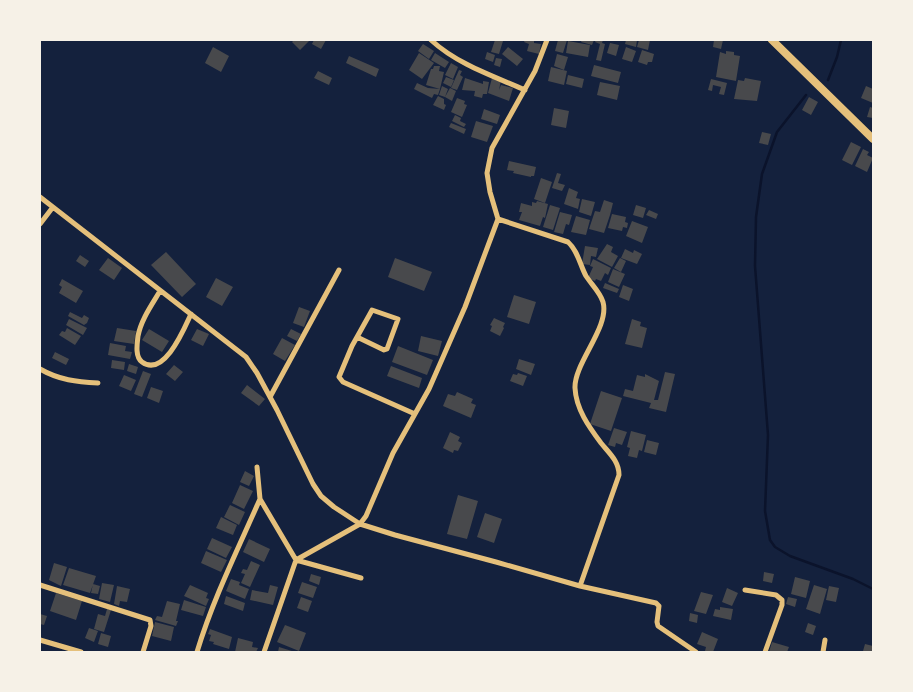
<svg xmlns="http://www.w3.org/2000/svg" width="913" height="692" viewBox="0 0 913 692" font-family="'Open Sans',sans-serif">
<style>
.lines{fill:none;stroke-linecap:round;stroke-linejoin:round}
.stream{stroke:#0b132b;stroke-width:2.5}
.building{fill:#48494c}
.minor{stroke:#e5c07b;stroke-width:5}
.secondary{stroke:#e5c07b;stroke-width:8}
</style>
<rect width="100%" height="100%" fill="#14213d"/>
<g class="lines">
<!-- stream -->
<path class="stream" d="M 828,80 L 837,57 L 841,40
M 806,95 L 777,132 L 762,174 L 756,217 L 755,266 L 768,435 L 765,511 L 770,540 L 775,547 L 790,556 L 853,579 L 873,589"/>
</g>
<!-- building -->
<path class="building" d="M 294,40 L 310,40 L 300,50 L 292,42 Z
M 314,40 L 326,40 L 321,49 L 312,44 Z
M 495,40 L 503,41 L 499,54 L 491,52 Z
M 525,40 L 534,40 L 534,43 L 541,44 L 539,54 L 527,51 L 529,44 L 524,42 Z
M 558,40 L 567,40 L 563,53 L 555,51 Z
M 582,40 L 594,40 L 592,45 L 581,42 Z
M 596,40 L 603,40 L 602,43 L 605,44 L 601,61 L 596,60 L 600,44 L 595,42 Z
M 626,40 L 637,40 L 636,47 L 625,44 Z
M 639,40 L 650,40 L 648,50 L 637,47 Z
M 714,40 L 723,40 L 721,49 L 713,47 Z
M 568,41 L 590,45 L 588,57 L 566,53 Z
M 610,43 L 619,45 L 616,56 L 607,53 Z
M 423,44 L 434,51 L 429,59 L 418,51 Z
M 213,47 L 229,56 L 221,72 L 205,63 Z
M 508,47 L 523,59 L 517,66 L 502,54 Z
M 626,47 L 636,51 L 632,62 L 622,59 Z
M 642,50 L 654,54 L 652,62 L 648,62 L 647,65 L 638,62 Z
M 726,51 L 734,52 L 734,55 L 740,56 L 736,81 L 716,77 L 720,52 L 726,54 Z
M 487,52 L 495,55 L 493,62 L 485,59 Z
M 419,53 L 434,63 L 422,79 L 409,70 Z
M 435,53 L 449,62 L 445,68 L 431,60 Z
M 557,54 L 568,57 L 564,70 L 554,66 Z
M 349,56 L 379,69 L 376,77 L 346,63 Z
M 496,58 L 502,59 L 500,67 L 494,65 Z
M 451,63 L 458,67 L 453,79 L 445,75 Z
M 594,65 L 621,72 L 618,83 L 591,76 Z
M 434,66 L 440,66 L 439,71 L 444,72 L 440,89 L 426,85 L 431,69 L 433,69 Z
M 551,67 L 567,71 L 564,85 L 548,81 Z
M 459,70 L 462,71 L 460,75 L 463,77 L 457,90 L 451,88 Z
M 318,71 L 332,78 L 329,85 L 314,78 Z
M 568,75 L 584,79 L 582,88 L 566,84 Z
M 446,77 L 454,80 L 451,87 L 443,83 Z
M 465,78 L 483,84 L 483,81 L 489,82 L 487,94 L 483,94 L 482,98 L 474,96 L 475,91 L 462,90 Z
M 492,78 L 501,80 L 499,90 L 501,85 L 513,88 L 509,101 L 488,93 Z
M 745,78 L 761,81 L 757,101 L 734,99 L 738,80 L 744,81 Z
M 711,79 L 727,83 L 724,95 L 719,94 L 721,87 L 713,85 L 712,91 L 708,90 Z
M 600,82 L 620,86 L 617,100 L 597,95 Z
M 417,83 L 428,88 L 440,89 L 438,95 L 434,94 L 432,98 L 414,89 Z
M 442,86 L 448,89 L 445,97 L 439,95 Z
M 866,86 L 873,89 L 873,103 L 861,98 Z
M 450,88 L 456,91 L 452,101 L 445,97 Z
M 438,96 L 444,99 L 444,104 L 446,105 L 444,110 L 433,105 Z
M 809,97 L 818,102 L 811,115 L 802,110 Z
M 457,98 L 465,101 L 464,104 L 467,105 L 462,117 L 451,112 Z
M 870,107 L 873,108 L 873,118 L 867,117 Z
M 554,108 L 569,111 L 566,128 L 551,125 Z
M 484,109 L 500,115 L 497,124 L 481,119 Z
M 455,115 L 461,118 L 460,121 L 466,124 L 464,127 L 452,121 Z
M 476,121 L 493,126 L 487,142 L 471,137 Z
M 451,123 L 466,129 L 464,134 L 449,127 Z
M 762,132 L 771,134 L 768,145 L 759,143 Z
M 851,142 L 861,147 L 852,165 L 842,160 Z
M 863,149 L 869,152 L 867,155 L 873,158 L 867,172 L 855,166 Z
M 509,161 L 536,167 L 534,176 L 531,176 L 531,177 L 513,173 L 514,171 L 507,170 Z
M 557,173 L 561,174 L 558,183 L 565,185 L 562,191 L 552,188 Z
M 541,178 L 552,182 L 545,203 L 534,199 Z
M 569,188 L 578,192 L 576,198 L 580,199 L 578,209 L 564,204 Z
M 582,199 L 595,202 L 591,216 L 579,212 Z
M 604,200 L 613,203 L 610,215 L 604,213 L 610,215 L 604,233 L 589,229 L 595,211 L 600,212 Z
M 537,201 L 548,204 L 545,218 L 543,217 L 540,226 L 519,220 L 522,212 L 519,212 L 521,203 L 532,206 L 532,202 L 536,203 Z
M 550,205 L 560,208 L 553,230 L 543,227 Z
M 636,205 L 646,208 L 643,218 L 633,215 Z
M 649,210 L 658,214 L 656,219 L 646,215 Z
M 560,212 L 572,215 L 569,225 L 566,224 L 563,234 L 554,232 Z
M 612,214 L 626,217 L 625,222 L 628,223 L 627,228 L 623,227 L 622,231 L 608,228 Z
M 576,216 L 590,220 L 586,235 L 571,232 Z
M 632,221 L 648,227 L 642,243 L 626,236 Z
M 607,244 L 613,247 L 611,252 L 618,256 L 612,267 L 597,259 Z
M 585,246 L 598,248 L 596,257 L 591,256 L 590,265 L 582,264 Z
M 625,249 L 633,253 L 634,250 L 642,254 L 637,264 L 621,258 Z
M 166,252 L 196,284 L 182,297 L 151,265 Z
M 80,255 L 89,261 L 85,267 L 76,261 Z
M 108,258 L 122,268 L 114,280 L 99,270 Z
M 395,258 L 432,272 L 424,291 L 388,277 Z
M 620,258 L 626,261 L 621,272 L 614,268 Z
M 593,259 L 611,268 L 608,275 L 605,273 L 601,281 L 596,279 L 595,281 L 588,278 L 593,267 L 590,266 Z
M 613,269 L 625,274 L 619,287 L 608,282 Z
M 216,278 L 233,287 L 222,306 L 206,297 Z
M 62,279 L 83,291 L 76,303 L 59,293 L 62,287 L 59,285 Z
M 605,283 L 619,289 L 617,293 L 603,288 Z
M 623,285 L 633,289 L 629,301 L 619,297 Z
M 514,295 L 536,302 L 529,324 L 507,317 Z
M 299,307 L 310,311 L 304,327 L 293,323 Z
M 70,312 L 82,318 L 84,315 L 89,318 L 87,323 L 84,325 L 68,316 Z
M 494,318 L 505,323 L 503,327 L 504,328 L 500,336 L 490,331 L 492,326 L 490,325 Z
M 69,319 L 87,328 L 83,335 L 66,325 Z
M 632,319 L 641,322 L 640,326 L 647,328 L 642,348 L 625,344 Z
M 67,328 L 81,336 L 75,345 L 59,335 L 62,331 L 65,332 Z
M 117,328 L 136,331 L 134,344 L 114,341 Z
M 149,329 L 169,341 L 162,352 L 142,340 Z
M 197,329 L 209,334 L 203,346 L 191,340 Z
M 291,329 L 301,334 L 297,341 L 287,336 Z
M 421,336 L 442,341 L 438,356 L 418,351 Z
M 282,338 L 295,345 L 285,361 L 273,354 Z
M 110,343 L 126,346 L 125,351 L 132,352 L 130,359 L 108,355 Z
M 398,346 L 433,360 L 427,375 L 392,362 Z
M 55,352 L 69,359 L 66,365 L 52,358 Z
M 519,359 L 535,364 L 531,375 L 516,369 Z
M 112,360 L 125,362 L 124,370 L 111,368 Z
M 129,364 L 138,367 L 136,374 L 127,371 Z
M 174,365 L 183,372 L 175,381 L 166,374 Z
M 391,366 L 422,378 L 419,388 L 387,376 Z
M 143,371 L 151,374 L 142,397 L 134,394 Z
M 665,372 L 675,374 L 666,412 L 649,408 L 651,403 L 623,396 L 625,389 L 633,391 L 637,375 L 645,377 L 645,374 L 659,381 L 654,400 L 658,400 Z
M 518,373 L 527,376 L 523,386 L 510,381 L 513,374 L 517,375 Z
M 124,375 L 136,380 L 131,391 L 119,386 Z
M 247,385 L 265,399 L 259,406 L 241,393 Z
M 151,387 L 163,391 L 159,403 L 147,398 Z
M 601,391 L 622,398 L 611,431 L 590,424 Z
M 457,392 L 473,399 L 471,403 L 476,405 L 471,418 L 443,406 L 448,394 L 455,396 Z
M 614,428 L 627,432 L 622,445 L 616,443 L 615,447 L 608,445 Z
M 631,431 L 646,435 L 642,451 L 639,450 L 637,458 L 628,456 L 630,448 L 627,447 Z
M 450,432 L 460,437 L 458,441 L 462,443 L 458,451 L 454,450 L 453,453 L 443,448 Z
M 647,440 L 659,443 L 656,455 L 644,452 Z
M 245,471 L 254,476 L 249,486 L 240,482 Z
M 240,485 L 253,491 L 244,509 L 232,503 Z
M 458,495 L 478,501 L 467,539 L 447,534 Z
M 230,505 L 245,512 L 239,525 L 224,517 Z
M 485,513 L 502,519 L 494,543 L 477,537 Z
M 221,517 L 237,525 L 233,535 L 216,528 Z
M 212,538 L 232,547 L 226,558 L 207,549 Z
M 249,539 L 270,549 L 264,562 L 243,552 Z
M 206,551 L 227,560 L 221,572 L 201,563 Z
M 251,561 L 260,565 L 250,587 L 241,583 L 245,574 L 241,573 L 243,569 L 247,570 Z
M 54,563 L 67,567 L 61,586 L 49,580 Z
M 69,568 L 96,576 L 90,593 L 63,585 Z
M 764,572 L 774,574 L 772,583 L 763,581 Z
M 311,574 L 321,577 L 319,585 L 309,581 Z
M 795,577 L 810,581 L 806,598 L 791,594 Z
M 231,579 L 240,582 L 239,585 L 249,589 L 245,599 L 226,591 Z
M 302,582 L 317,587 L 313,598 L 298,593 Z
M 102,583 L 114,585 L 110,602 L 99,599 Z
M 93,584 L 100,586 L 98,594 L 91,593 Z
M 190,585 L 208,593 L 206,598 L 209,599 L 206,606 L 184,596 Z
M 270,585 L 278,587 L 273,605 L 250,600 L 252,590 L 268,593 Z
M 814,585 L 827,589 L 820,614 L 806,609 Z
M 117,586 L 130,589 L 127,602 L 120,601 L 119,606 L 114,604 Z
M 829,586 L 839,588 L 836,602 L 826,600 Z
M 727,588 L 738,593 L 732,606 L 722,602 Z
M 701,592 L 713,595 L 706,614 L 694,611 Z
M 56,593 L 82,601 L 76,620 L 50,611 Z
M 226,596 L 245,603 L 243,611 L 224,604 Z
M 301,597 L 312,601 L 308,612 L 297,608 Z
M 788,597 L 797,599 L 795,607 L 786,604 Z
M 184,600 L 206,607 L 203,616 L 181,610 Z
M 167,601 L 180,604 L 176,621 L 178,621 L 176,626 L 155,620 L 157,616 L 162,617 Z
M 720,607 L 733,609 L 731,620 L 713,616 L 715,609 L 720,610 Z
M 107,609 L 111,610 L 104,632 L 94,629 L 98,614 L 105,616 Z
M 690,613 L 698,615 L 697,623 L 689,621 Z
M 40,614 L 47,616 L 44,625 L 40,624 Z
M 155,622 L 174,627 L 171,641 L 152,636 Z
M 808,623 L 816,626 L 813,635 L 805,632 Z
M 285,625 L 306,633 L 299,651 L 277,642 Z
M 89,628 L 98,631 L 94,642 L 85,638 Z
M 210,629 L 232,637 L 229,649 L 213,644 L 214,642 L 209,641 L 211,635 L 208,634 Z
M 702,632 L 718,639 L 713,652 L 705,651 L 706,647 L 697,644 Z
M 101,633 L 111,636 L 108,647 L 98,644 Z
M 238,638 L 253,642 L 252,647 L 258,648 L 256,652 L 235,652 Z
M 772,642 L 789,647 L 787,652 L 769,652 Z
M 865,644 L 873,646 L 873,652 L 863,651 Z
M 279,647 L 295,652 L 278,652 Z"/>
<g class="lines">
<!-- minor -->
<path class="minor" d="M 431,40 C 457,64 493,76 525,90
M 40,197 L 246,357 L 257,373 L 277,410 L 313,484 L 321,496 L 334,507 L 360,524 L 395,535 L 496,562 L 580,586
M 498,219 L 568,242 C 578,251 580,265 586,276 C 591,284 600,292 603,302 C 610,327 574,363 575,388 C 576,409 589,427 601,443 C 609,453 619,461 619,475 L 580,586 L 656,603 L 659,606 L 657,622 L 658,626 L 696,652
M 498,219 L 490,192 L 487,173 L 492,148 L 535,71 L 547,40
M 40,224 L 53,207
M 160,291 C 151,306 141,320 138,336 C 137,344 135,357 142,362 C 164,378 184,329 191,314
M 357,337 L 384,350 L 387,349 L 398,319 L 372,310 L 371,312 L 352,346 L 339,377 L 343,382 L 415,414
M 40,369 C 59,380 77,382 98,383
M 270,397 L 339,270
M 257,467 L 260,499 L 296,560 L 361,578
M 40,585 L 150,620 L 151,626 L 143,652
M 745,590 L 776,595 L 782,600 L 782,605 L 765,652
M 40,640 L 81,652
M 197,652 C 213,599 238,549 260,499
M 264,652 L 296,560 L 360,524 L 366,516 L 393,453 L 429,389 L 465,307 L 498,219
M 823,652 L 825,640"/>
<!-- secondary -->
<path class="secondary" d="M 772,40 L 873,139"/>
</g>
<!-- border -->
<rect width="913" height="692" fill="none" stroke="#f6f1e7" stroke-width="82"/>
</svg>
